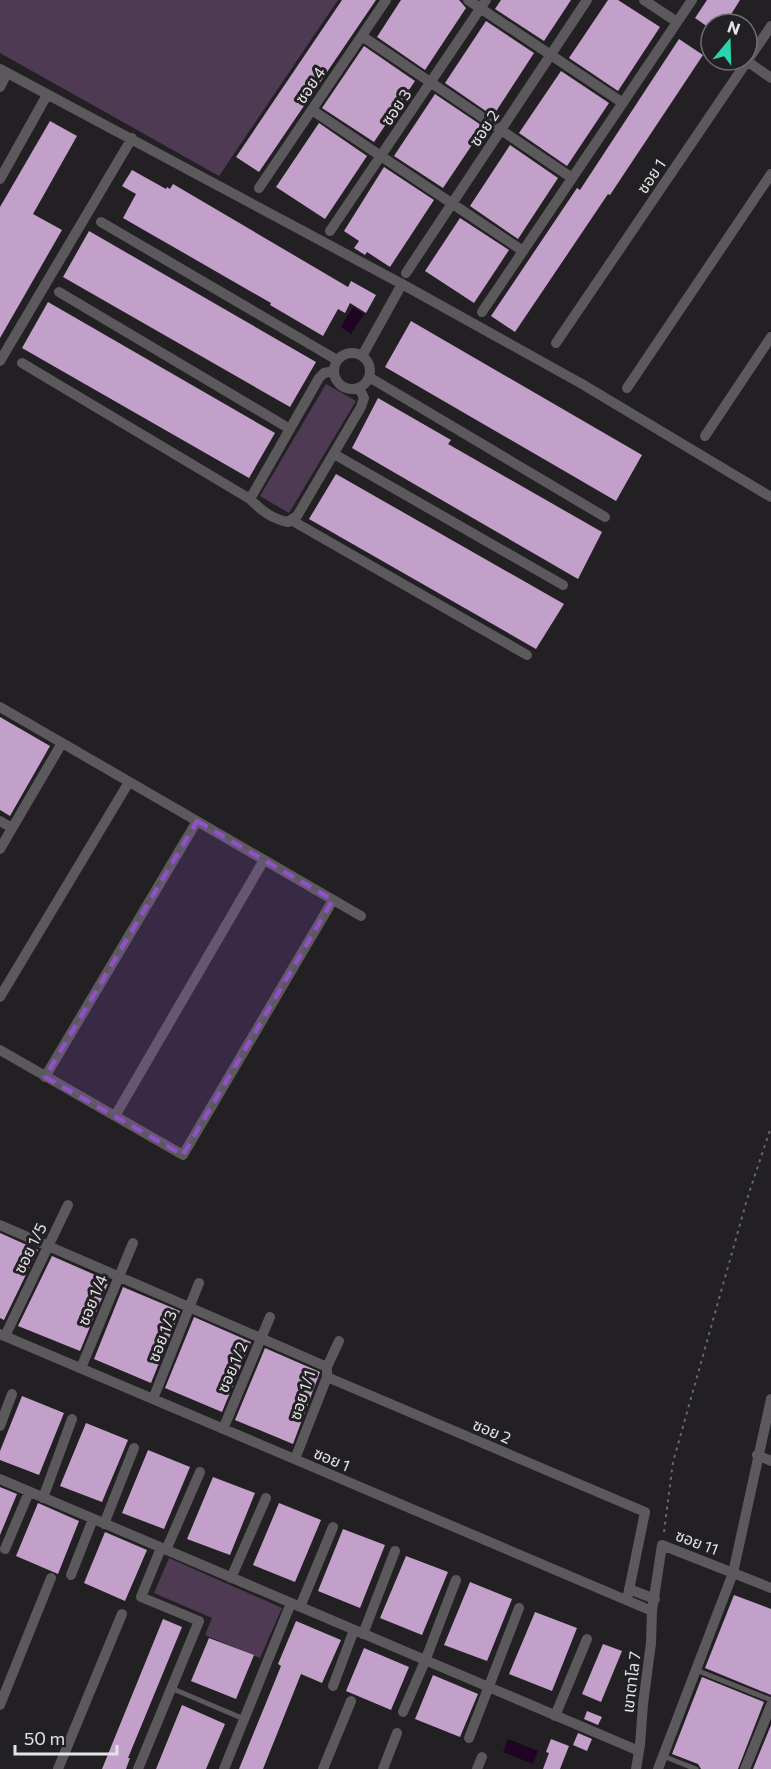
<svg xmlns="http://www.w3.org/2000/svg" width="771" height="1769" viewBox="0 0 771 1769" font-family="Commissioner,'Noto Sans Thai',sans-serif">
<style>
.green{fill:#4f3a53}
.water{fill:#1f0424}
.building{fill:#c3a0c9}
.lines{fill:none;stroke-linecap:round;stroke-linejoin:round}
.path{stroke:#686769;stroke-width:2;stroke-dasharray:3 4.5;stroke-linecap:butt}
.service{stroke:#5b595c;stroke-width:5}
.minor{stroke:#5b595c;stroke-width:10}
.marked{fill:#9051c7;fill-opacity:0.2;stroke:#9051c7;stroke-width:4.5;stroke-dasharray:12 8;stroke-linejoin:round}
.labels{text-anchor:middle;stroke-width:6;stroke-linejoin:round;paint-order:stroke}
.street-label{font-size:16px;fill:#e4e3e5;stroke:#222023}
</style>
<rect width="100%" height="100%" fill="#222023"/>
<!-- green -->
<path class="green" d="M 0,0 L 338,0 L 219,176 L 0,53 Z
M 326,384 L 356,401 L 289,513 L 260,496 Z
M 169,1558 L 282,1608 L 260,1658 L 205,1635 L 212,1618 L 154,1593 Z"/>
<!-- water -->
<path class="water" d="M 353,307 L 364,314 L 351,334 L 341,327 Z
M 508,1739 L 538,1751 L 533,1764 L 503,1752 Z"/>
<!-- building -->
<path class="building" d="M 342,0 L 376,0 L 259,172 L 236,157 Z
M 401,0 L 459,0 L 466,8 L 425,70 L 377,37 Z
M 501,0 L 571,0 L 544,41 L 495,9 Z
M 608,0 L 618,0 L 660,27 L 618,91 L 569,58 Z
M 707,0 L 740,0 L 725,24 L 711,24 L 711,29 L 695,18 Z
M 486,21 L 534,53 L 493,116 L 445,83 Z
M 679,39 L 703,55 L 610,195 L 608,194 L 515,332 L 491,316 L 577,188 L 580,190 Z
M 364,46 L 415,81 L 374,142 L 322,108 Z
M 561,71 L 609,103 L 567,166 L 519,133 Z
M 435,94 L 484,127 L 443,188 L 394,156 Z
M 50,121 L 77,136 L 33,214 L 62,230 L 0,338 L 0,207 Z
M 319,123 L 367,156 L 325,219 L 276,187 Z
M 510,145 L 558,178 L 518,239 L 470,206 Z
M 384,167 L 434,200 L 390,267 L 367,252 L 365,255 L 354,248 L 359,241 L 344,231 Z
M 132,170 L 166,189 L 167,187 L 170,189 L 173,184 L 348,287 L 351,281 L 376,295 L 366,313 L 350,303 L 345,313 L 338,309 L 323,336 L 270,305 L 271,303 L 123,218 L 136,194 L 122,186 Z
M 460,218 L 509,250 L 474,303 L 425,271 Z
M 89,231 L 316,362 L 290,407 L 63,277 Z
M 48,302 L 275,433 L 249,478 L 22,348 Z
M 411,321 L 642,455 L 616,501 L 385,367 Z
M 378,398 L 451,440 L 448,444 L 602,532 L 578,579 L 352,448 Z
M 336,474 L 564,604 L 536,649 L 309,519 Z
M 0,717 L 50,746 L 10,816 L 0,810 Z
M 0,1233 L 38,1250 L 4,1320 L 0,1318 Z
M 52,1256 L 109,1281 L 80,1351 L 18,1326 Z
M 123,1287 L 180,1311 L 151,1383 L 94,1359 Z
M 194,1317 L 251,1342 L 222,1412 L 165,1388 Z
M 265,1348 L 320,1372 L 293,1444 L 235,1420 Z
M 22,1396 L 64,1413 L 39,1475 L 0,1460 L 0,1451 Z
M 86,1423 L 128,1440 L 102,1502 L 60,1486 Z
M 148,1450 L 190,1467 L 164,1529 L 122,1513 Z
M 213,1477 L 255,1493 L 230,1555 L 187,1539 Z
M 0,1487 L 17,1494 L 0,1535 Z
M 38,1503 L 79,1521 L 58,1574 L 16,1556 Z
M 279,1503 L 321,1520 L 295,1582 L 253,1565 Z
M 343,1529 L 385,1545 L 360,1608 L 318,1591 Z
M 105,1532 L 147,1550 L 125,1601 L 84,1583 Z
M 406,1556 L 448,1572 L 422,1635 L 380,1618 Z
M 470,1582 L 512,1599 L 487,1661 L 444,1645 Z
M 734,1595 L 771,1609 L 771,1695 L 705,1668 Z
M 535,1612 L 577,1628 L 552,1691 L 509,1674 Z
M 163,1619 L 182,1627 L 128,1758 L 130,1758 L 126,1769 L 102,1769 Z
M 296,1621 L 341,1640 L 322,1683 L 301,1674 L 263,1769 L 239,1769 L 281,1666 L 278,1664 Z
M 209,1638 L 254,1655 L 236,1699 L 191,1681 Z
M 603,1644 L 622,1651 L 601,1702 L 582,1694 Z
M 364,1648 L 409,1667 L 391,1710 L 346,1691 Z
M 433,1675 L 478,1694 L 460,1737 L 415,1719 Z
M 702,1677 L 764,1702 L 738,1769 L 701,1769 L 698,1764 L 672,1754 Z
M 182,1705 L 225,1724 L 206,1769 L 156,1769 Z
M 587,1711 L 602,1717 L 598,1725 L 584,1719 Z
M 771,1725 L 771,1769 L 753,1769 Z
M 578,1733 L 592,1739 L 587,1751 L 573,1745 Z
M 551,1739 L 569,1746 L 560,1769 L 543,1769 L 549,1753 L 546,1752 Z"/>
<g class="lines">
<!-- path -->
<path class="path" d="M 664,1532 L 673,1462 L 748,1196 L 771,1127"/>
<!-- service -->
<path class="service" d="M 696,1670 L 771,1700
M 171,1688 L 244,1719
M 663,1756 L 696,1769"/>
<!-- minor -->
<path class="minor" d="M 468,0 L 623,103
M 644,0 L 677,22
M 362,36 L 572,178
M 747,61 L 771,78
M 0,69 L 402,284 L 582,384 L 771,497
M 0,87 L 7,73
M 312,110 L 523,251
M 0,179 L 47,95
M 259,188 L 386,0
M 101,222 L 337,360
M 330,231 L 486,0
M 406,273 L 587,0
M 59,292 L 290,429
M 482,312 L 692,0
M 556,343 L 771,26
M334 371a18 18 0 1 1 36 0a18 18 0 1 1-36 0Z
M 362,356 L 402,284
M 0,361 L 132,138
M 22,363 L 250,499 C 262,511 272,519 288,522 L 297,516 L 361,407 L 364,398 L 359,388
M 369,377 L 605,517
M 627,388 L 771,174
M 705,436 L 771,337
M 334,454 L 563,585
M 250,499 L 319,378 L 324,373 L 334,371
M 291,520 L 527,655
M 0,707 L 361,916
M 0,821 L 12,828
M 0,849 L 62,743
M 0,997 L 129,782
M 0,1050 L 183,1155 L 333,900
M 45,1077 L 197,821
M 115,1116 L 264,860
M 0,1225 L 327,1367
M 0,1334 L 652,1611
M 5,1336 L 68,1205
M 81,1368 L 133,1243
M 327,1377 L 645,1512 L 627,1600
M 153,1399 L 199,1283
M 0,1426 L 12,1394
M 223,1429 L 270,1317
M 757,1455 L 771,1461
M 295,1459 L 327,1377 L 327,1367 L 339,1341
M 0,1479 L 639,1751
M 43,1498 L 72,1419
M 104,1524 L 134,1448
M 5,1549 L 29,1492
M 166,1550 L 200,1472
M 71,1575 L 93,1519
M 231,1578 L 266,1498
M 629,1589 L 655,1599
M 300,1607 L 333,1527
M 363,1634 L 395,1551
M 333,1686 L 354,1630
M 0,1705 L 51,1578
M 403,1712 L 425,1661 L 456,1580
M 555,1716 L 587,1639
M 469,1738 L 519,1608
M 58,1769 L 122,1614
M 138,1769 L 199,1621 L 141,1597 L 161,1548
M 224,1769 L 291,1603
M 323,1769 L 351,1701
M 383,1769 L 397,1733
M 477,1769 L 482,1757
M 636,1769 L 640,1745 L 643,1704 L 651,1643 L 652,1611 L 662,1545 L 771,1588
M 658,1769 L 733,1573 L 771,1399
M 745,1769 L 771,1705"/>
</g>
<!-- marked area -->
<path class="marked" d="M 197,821 L 333,900 L 183,1155 L 45,1077 Z"/>
<g class="labels">
<!-- street labels -->
<g class="street-label">
<text transform="translate(310 85) rotate(-56)" y="6">ซอย 4</text>
<text transform="translate(396 107) rotate(-56)" y="6">ซอย 3</text>
<text transform="translate(484 128) rotate(-56)" y="6">ซอย 2</text>
<text transform="translate(651 176) rotate(-56)" y="6">ซอย 1</text>
<text transform="translate(30 1248) rotate(-64)" y="6">ซอย 1/5</text>
<text transform="translate(92 1300) rotate(-68)" y="6">ซอย 1/4</text>
<text transform="translate(162 1336) rotate(-69)" y="6">ซอย 1/3</text>
<text transform="translate(232 1367) rotate(-67)" y="6">ซอย 1/2</text>
<text transform="translate(302 1395) rotate(-72)" y="6">ซอย 1/1</text>
<text transform="translate(492 1431) rotate(23)" y="6">ซอย 2</text>
<text transform="translate(332 1459) rotate(23)" y="6">ซอย 1</text>
<text transform="translate(697 1542) rotate(21)" y="6">ซอย 11</text>
<text transform="translate(631 1682) rotate(-83)" y="6">เขาตาโล 7</text>
</g>
</g>
<!-- north arrow -->
<g transform="translate(729 42) rotate(19)"><circle r="28" fill="#222023" stroke="#706e71" stroke-width="1.5"/>
<path d="M0-4.5L10 22L0 15L-10 22Z" fill="#2bd5ac"/>
<text y="-9" font-size="16" font-weight="bold" text-anchor="middle" fill="#e4e3e5">N</text>
</g>
<!-- scale -->
<path d="M15 1745v9h102v-9" fill="none" stroke="#e4e3e5" stroke-width="3"/>
<text x="24" y="1745" font-size="18" fill="#e4e3e5" stroke="#222023" stroke-width="4.5" paint-order="stroke">50 m</text>
</svg>
